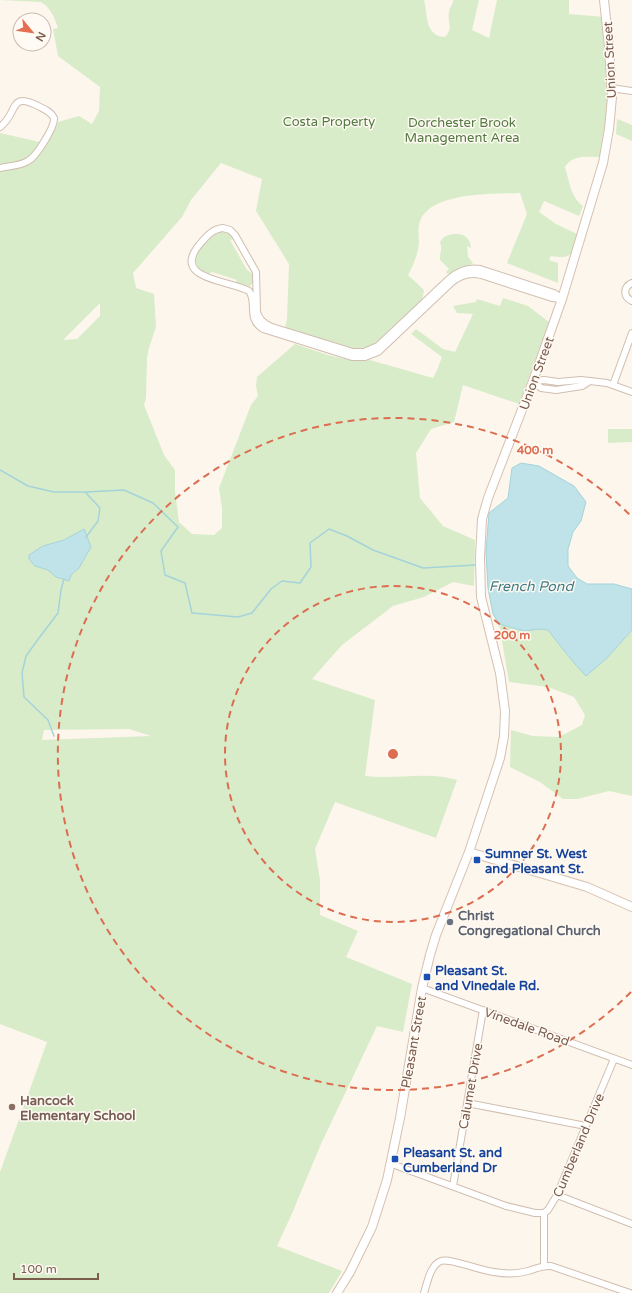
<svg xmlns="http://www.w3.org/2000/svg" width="632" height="1293" viewBox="0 0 632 1293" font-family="'Varela Round',sans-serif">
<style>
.green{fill:#d8ecc9;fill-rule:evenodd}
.water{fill:#bfe3e8;stroke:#a5d3da}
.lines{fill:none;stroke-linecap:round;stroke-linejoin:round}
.stream{stroke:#a5d3da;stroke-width:1.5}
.minor-casing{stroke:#d1beb0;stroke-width:8}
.secondary-casing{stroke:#d6c0b0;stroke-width:10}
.minor{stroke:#fff;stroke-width:6}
.secondary{stroke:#fff;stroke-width:8}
.ring{fill:none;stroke:#dc6d51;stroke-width:2;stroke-dasharray:7 5}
.transit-dot{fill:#1a4fb4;stroke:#fffaf3;stroke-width:1.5}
.worship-dot{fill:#6b7280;stroke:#fffaf3;stroke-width:1.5}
.education-dot{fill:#8d6e63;stroke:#fffaf3;stroke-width:1.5}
.labels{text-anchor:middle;stroke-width:3;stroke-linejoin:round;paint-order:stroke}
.street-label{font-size:13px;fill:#7a5c4d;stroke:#fffaf3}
.park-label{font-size:13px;fill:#537a41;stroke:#fffaf3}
.transit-label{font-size:13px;font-weight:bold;fill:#164399;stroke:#fffaf3;text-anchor:start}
.worship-label{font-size:13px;font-weight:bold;fill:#5b616d;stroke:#fffaf3;text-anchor:start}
.education-label{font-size:13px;font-weight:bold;fill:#785e54;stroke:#fffaf3;text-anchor:start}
.water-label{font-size:14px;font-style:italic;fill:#437c86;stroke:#fffaf3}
.centre{fill:#dc6d51;stroke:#fffaf3;stroke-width:2}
.ring-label{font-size:12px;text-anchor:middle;font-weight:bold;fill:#dc6d51;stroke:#fffaf3;stroke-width:3;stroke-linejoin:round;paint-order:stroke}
</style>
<rect width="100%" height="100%" fill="#fdf6ec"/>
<!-- green -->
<path class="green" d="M 0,0 L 424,0 C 428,14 424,36 445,37 C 454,28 447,23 449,12 C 449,8 453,5 453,0 L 479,0 L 472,30 L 489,38 L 497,0 L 569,0 L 569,14 L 604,17 L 612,65 L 606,141 L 601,157 C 589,157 572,154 565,167 C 569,180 571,198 583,206 L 579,216 L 544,201 L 539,212 L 556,224 L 581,236 C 580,240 579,246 576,249 C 570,258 560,258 551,256 L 549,260 L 558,263 L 558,283 L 507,263 L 527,214 L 520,193 C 494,194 426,191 419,225 C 418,231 419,237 419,243 C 418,254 413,266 408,275 L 424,290 L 422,300 L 400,322 C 390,327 383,337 375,343 C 369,348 363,347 357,350 L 350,347 L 285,328 L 287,319 L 289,264 L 256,211 L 262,179 L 221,163 L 191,200 L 182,217 L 133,273 L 136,288 L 154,294 L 156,327 L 149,348 L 147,358 L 146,398 L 144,405 L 164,455 L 175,470 L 175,491 L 179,522 L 192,534 L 214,535 L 222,528 L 222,508 L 219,488 L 251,405 L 258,396 L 256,386 L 257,377 L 295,344 C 317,351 348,364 370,360 L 433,378 L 437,370 L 442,357 L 411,334 L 416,329 L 443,349 L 455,352 L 473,314 L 457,313 L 453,306 L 476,302 L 477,299 L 500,306 L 503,298 L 528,306 L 549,322 L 519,404 L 463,385 L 454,422 L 431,429 L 416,453 L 420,498 L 443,526 L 475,540 L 474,586 L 453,582 L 424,597 L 393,606 L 342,645 L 312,679 L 375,700 L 365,776 C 395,780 427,771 457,780 L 436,838 L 335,802 L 315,849 L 320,880 L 320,915 L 358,931 L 346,957 L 412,984 L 403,1032 L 377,1026 L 321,1144 L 295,1206 L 295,1207 L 277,1246 L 342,1271 L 329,1293 L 0,1293 L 0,1172 L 47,1042 L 0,1024 L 0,133 L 44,143 L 46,142 L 56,127 L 58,122 L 79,116 L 92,124 L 99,111 L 100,87 L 58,56 L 53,29 L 58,28 C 55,18 50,7 41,2 ZM 100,303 L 100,316 L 77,339 L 63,340 ZM 84,530 L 79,568 L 71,575 L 69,581 C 45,574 48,569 43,546 L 64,540 ZM 129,729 L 151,736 L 42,740 L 44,730 Z
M 617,119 L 632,125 L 632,141 L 616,134 Z
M 221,229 L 231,233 L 234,239 L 230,240 L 247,270 L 254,275 L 253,283 L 249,287 L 244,287 L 235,283 L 237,280 L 212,272 L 206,275 L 196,270 L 194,256 L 208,237 Z
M 458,234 C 467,235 470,240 471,248 L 467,246 L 468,257 L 473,263 L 469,266 L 448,274 L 446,272 L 449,269 L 440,260 C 439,253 443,251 440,242 C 444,235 450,234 458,234 Z
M 608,429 L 632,429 L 632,442 L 608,443 Z
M 499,624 L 524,631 L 540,629 L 548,630 L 564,648 L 607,658 L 632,630 L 632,796 L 609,791 L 577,799 L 563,799 L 540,782 L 510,767 L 511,730 L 533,736 L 559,737 L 582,725 L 585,715 L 574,697 L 548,687 L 509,682 Z"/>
<!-- water -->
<path class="water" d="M 521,463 L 539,466 L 574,486 L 586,502 L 581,521 L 573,532 L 568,549 L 568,566 L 577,578 L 587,584 L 614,584 L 632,589 L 632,630 L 607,658 L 586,676 C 572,662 560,645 548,630 L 540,629 L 524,631 L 499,624 L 493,614 L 488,588 L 486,552 L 489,513 L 508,498 L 512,468 Z
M 84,529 L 91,547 L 79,568 L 71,575 L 69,581 L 56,577 L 48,570 L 35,566 L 29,559 L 29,555 L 43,546 L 64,540 Z"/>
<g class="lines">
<!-- stream -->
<path class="stream" d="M 0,470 L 28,486 L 54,492 L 86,492 L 124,490 L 153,503 L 178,527 L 161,551 L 165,575 L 185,583 L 192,613 L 238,617 L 252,613 L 271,589 L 282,581 L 300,583 L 311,567 L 310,543 L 329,529 L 347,536 L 373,550 L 423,568 L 475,565
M 86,493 L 100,508 L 98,521 L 86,537
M 54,736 L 48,720 L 24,697 L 22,673 L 26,656 L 39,638 L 58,613 L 61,590 L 64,579"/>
<defs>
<path id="minor" d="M 611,88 L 632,91
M 0,127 C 19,113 8,90 40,107 C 46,110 51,112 54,118 C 55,127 36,157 28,161 C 20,166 9,166 0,168
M 223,228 L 230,230 L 235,235 L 256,272 L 257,312 C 259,320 264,324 272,327 L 353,352 L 364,352 L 378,346 L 449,279 C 458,271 468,267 480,269 L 554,293 L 562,299 L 552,298 L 481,275 C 470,272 461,275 452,282 L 378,352 L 365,357 L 352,357 L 263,329 C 246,318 258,303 249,291 C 230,280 171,280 199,245 C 206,237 212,229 223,228 Z
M 632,283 C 623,287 623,297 632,301
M 533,381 L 544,380 L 558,382 L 581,380 L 607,383 L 632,392
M 533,381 L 541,388 L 556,390 L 582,386 L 590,381
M 613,385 L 632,333
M 422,988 L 632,1065
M 467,1103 L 586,1126
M 392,1164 L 506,1206 L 535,1213 L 544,1213 L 548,1210 L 557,1195 L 614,1059
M 453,1186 L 483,1010
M 557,1195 L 632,1224
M 544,1266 L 544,1213
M 424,1293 C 427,1284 430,1265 441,1261 C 450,1258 482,1271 494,1272 C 505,1274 517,1274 528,1271 C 536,1269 542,1265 551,1266 L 630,1293"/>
<path id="secondary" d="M 469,852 L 587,887 L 632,907
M 337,1293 L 350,1272 L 372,1227 L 387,1180 L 400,1118 L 422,988 L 430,955 L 436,935 L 469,852 L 500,758 L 504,736 L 505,711 L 500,673 L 481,597 L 480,558 L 482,519 L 488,498 L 533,381 L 562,299 L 603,163 L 609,129 L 612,97 L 609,47 L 604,0"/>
</defs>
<!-- minor casing -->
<use href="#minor" class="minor-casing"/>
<!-- secondary casing -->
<use href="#secondary" class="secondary-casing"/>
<!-- minor -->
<use href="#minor" class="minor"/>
<!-- secondary -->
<use href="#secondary" class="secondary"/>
</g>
<!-- distance rings -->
<g class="ring">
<circle cx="393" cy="754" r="168"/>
<path d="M631 992A336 336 0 1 1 631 516"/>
</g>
<!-- markers -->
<g class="transit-dot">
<rect x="473" y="856" width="8" height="8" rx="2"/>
<rect x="423" y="973" width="8" height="8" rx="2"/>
<rect x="391" y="1155" width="8" height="8" rx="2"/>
</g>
<circle class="worship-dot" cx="450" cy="922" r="4"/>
<circle class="education-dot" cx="12" cy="1107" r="4"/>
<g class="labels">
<!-- street labels -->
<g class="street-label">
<text transform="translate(609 60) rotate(-93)" y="5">Union Street</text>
<text transform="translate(536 373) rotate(-70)" y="5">Union Street</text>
<text transform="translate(527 1026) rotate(20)" y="5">Vinedale Road</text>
<text transform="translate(413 1042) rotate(-80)" y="5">Pleasant Street</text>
<text transform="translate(470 1086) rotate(-80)" y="5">Calumet Drive</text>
<text transform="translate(578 1145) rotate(-67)" y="5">Cumberland Drive</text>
</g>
<!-- park labels -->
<g class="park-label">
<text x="329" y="126">Costa Property</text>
<text x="462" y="127">Dorchester Brook<tspan x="462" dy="15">Management Area</tspan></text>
</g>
<!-- transit labels -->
<g class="transit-label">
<text x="485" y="858">Sumner St. West<tspan x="485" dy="15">and Pleasant St.</tspan></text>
<text x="435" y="975">Pleasant St.<tspan x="435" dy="15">and Vinedale Rd.</tspan></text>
<text x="403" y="1157">Pleasant St. and<tspan x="403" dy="15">Cumberland Dr</tspan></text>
</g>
<!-- worship labels -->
<g class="worship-label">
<text x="458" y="920">Christ<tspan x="458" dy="15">Congregational Church</tspan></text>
</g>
<!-- education labels -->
<g class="education-label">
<text x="20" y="1105">Hancock<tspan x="20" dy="15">Elementary School</tspan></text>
</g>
<!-- water labels -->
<g class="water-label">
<text x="531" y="591">French Pond</text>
</g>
</g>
<circle cx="393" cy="754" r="6" class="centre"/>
<g class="ring-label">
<text x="535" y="454">400 m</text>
<text x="512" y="639">200 m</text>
</g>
<!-- north arrow -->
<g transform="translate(32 32) rotate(119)"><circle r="19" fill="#fffaf3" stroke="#cabbb1"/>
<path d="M0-3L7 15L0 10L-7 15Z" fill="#e76f51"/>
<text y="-6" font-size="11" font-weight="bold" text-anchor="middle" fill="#7a5c4d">N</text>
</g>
<!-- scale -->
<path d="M14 1273v6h84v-6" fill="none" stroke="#7a5c4d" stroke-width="2"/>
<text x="20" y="1273" font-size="12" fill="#7a5c4d" stroke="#fffaf3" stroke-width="3" paint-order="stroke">100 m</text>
</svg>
